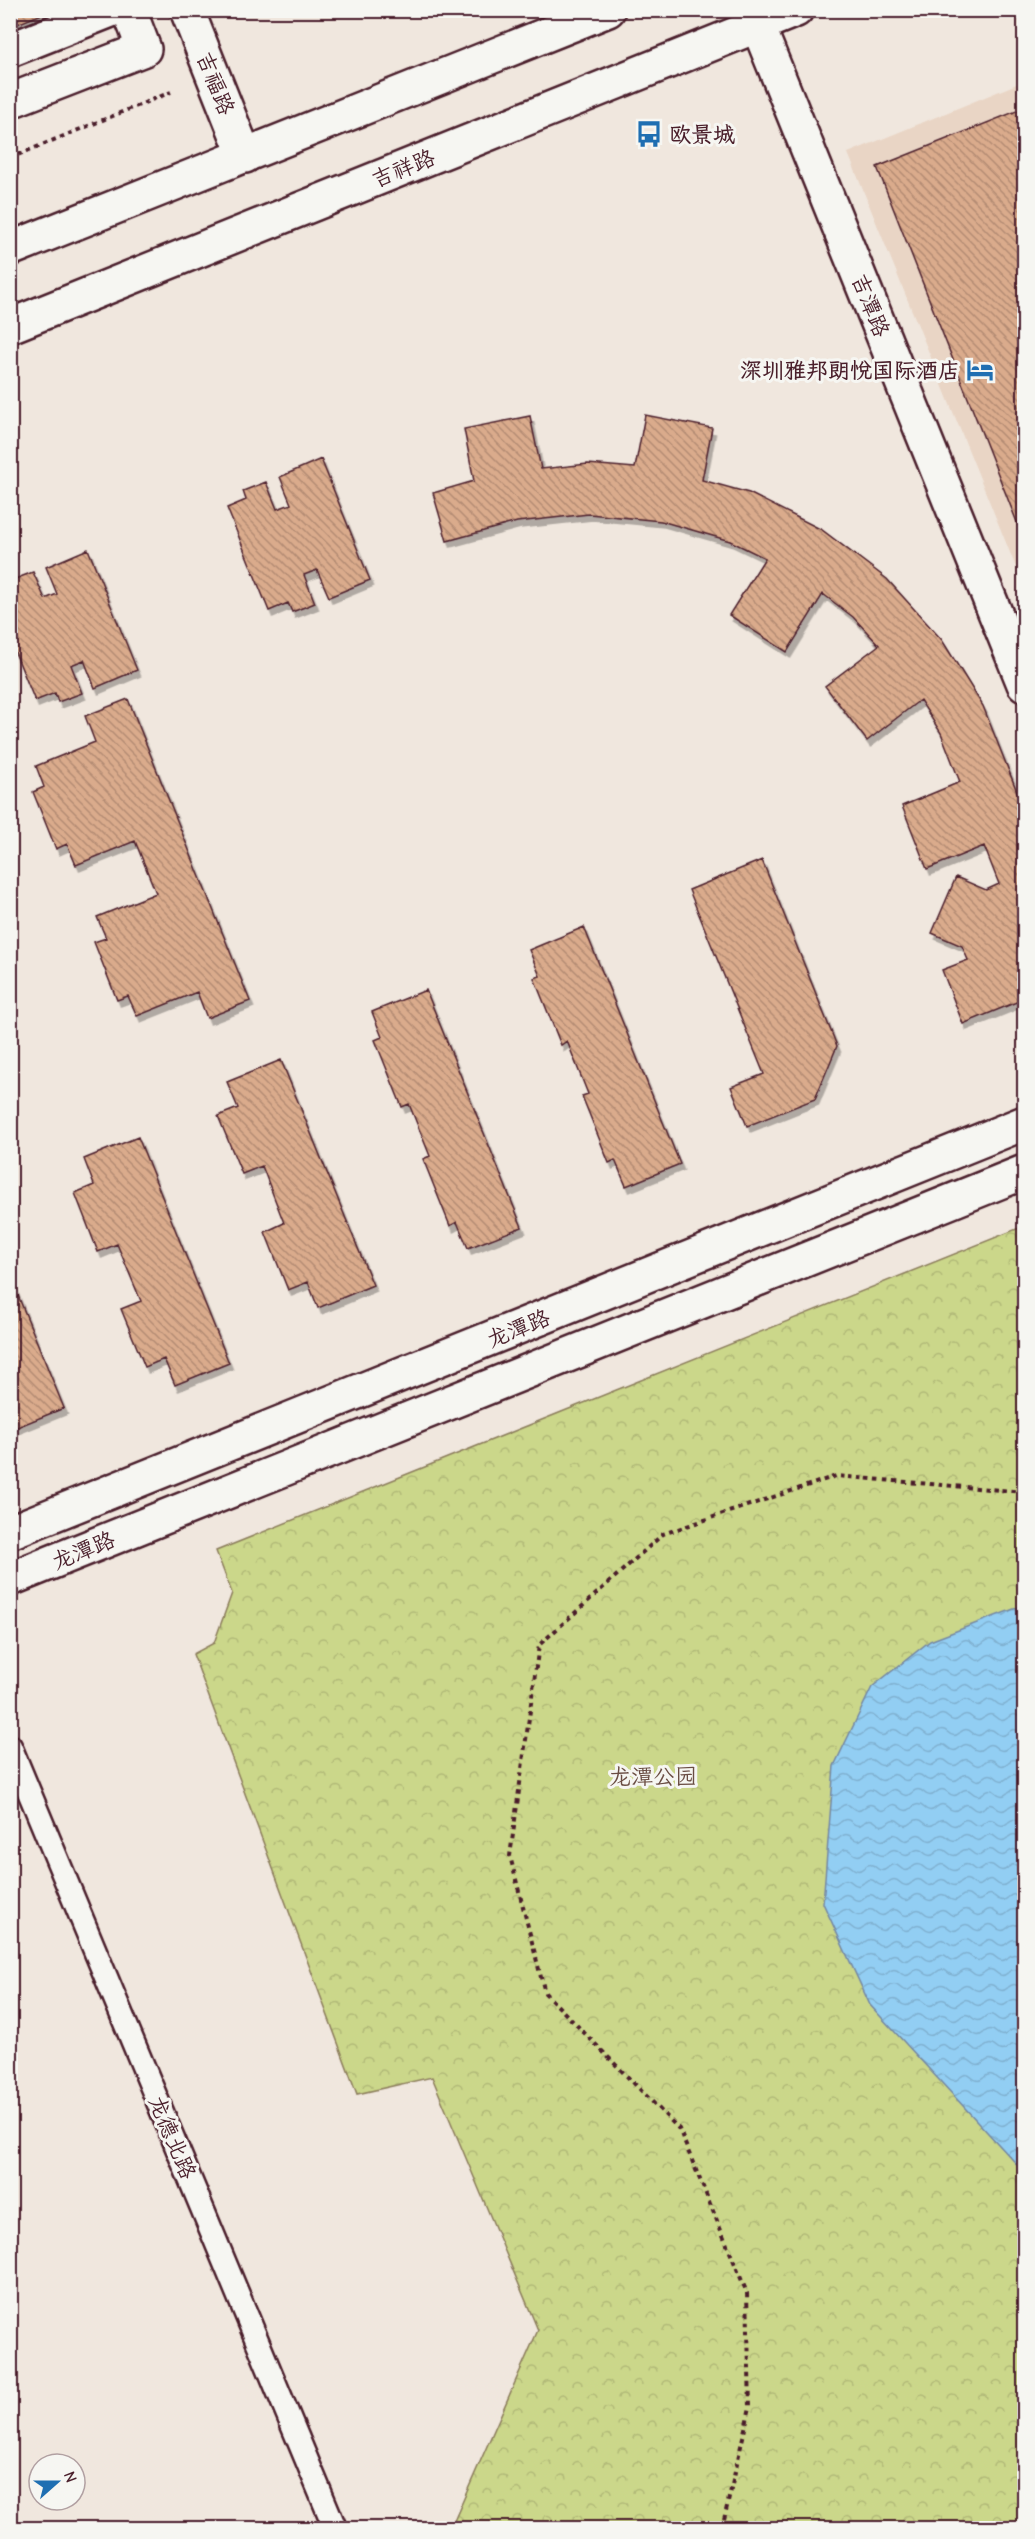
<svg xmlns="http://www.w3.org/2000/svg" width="1035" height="2539" viewBox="0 0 1035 2539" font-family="'Comic Neue','LXGW WenKai TC',sans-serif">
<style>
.built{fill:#e9d5c5}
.park{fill:url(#park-crowns);stroke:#8a7b5a;stroke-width:1.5}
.water{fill:url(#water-waves);stroke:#7588a3;stroke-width:1.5}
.building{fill:url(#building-back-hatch);stroke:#4a1f2b;stroke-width:1.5;filter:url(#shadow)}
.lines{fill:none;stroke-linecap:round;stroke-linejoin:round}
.lane-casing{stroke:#4a1f2b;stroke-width:27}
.street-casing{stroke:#4a1f2b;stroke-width:38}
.secondary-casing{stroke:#4a1f2b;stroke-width:38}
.path{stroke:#4a1f2b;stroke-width:4;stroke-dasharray:4.5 4.5;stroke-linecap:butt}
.lane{stroke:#f6f6f2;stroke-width:22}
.street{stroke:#f6f6f2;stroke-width:33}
.secondary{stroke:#f6f6f2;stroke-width:33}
.labels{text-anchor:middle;stroke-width:6;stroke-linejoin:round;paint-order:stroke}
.street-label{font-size:22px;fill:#4a1f2b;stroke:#f6f6f2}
.poi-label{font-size:22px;font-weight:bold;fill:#4a1f2b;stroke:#f6f6f2;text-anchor:start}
.park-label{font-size:22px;fill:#6a4d43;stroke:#f6f6f2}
</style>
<defs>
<pattern id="park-crowns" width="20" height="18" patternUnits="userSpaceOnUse" patternTransform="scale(1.5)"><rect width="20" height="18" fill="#cbd78a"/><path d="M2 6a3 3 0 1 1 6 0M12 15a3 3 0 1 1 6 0" fill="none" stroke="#b0b877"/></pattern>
<pattern id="water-waves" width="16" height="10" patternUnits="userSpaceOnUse" patternTransform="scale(1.5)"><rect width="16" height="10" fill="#92cef3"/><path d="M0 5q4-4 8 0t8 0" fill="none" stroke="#7fb0d0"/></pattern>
<pattern id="building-back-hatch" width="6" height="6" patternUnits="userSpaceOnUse" patternTransform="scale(1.5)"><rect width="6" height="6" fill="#daab8c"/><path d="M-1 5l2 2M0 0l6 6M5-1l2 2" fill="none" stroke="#b38b73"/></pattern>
<filter id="shadow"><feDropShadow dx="3.5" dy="6" stdDeviation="0" flood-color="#0004"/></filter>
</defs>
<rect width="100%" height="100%" fill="#f0e7de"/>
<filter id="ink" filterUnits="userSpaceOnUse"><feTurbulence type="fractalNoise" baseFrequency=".0167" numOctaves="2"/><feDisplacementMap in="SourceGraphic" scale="12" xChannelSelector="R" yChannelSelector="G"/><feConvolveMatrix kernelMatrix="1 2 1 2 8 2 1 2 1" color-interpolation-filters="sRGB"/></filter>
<g filter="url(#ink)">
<!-- built -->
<path class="built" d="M 1024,81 L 1024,587 L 848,153 Z"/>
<!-- park -->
<path class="park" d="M 1024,1226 L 1024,2528 L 451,2528 L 538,2330 L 432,2077 L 357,2094 L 193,1654 L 214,1643 L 232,1593 L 216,1551 Z"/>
<!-- water -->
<path class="water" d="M 1024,1605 L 1024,2172 L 870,2005 L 823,1903 L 834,1766 L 872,1687 L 930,1641 Z"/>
<!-- building -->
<path class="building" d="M 10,10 L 52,10 L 10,27 Z
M 1024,108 L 1024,540 L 877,167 Z
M 645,415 L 712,428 L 702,480 L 749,493 L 822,530 L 887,579 L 942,640 L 983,706 L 1024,809 L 1024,999 L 963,1024 L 942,970 L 968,960 L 962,946 L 932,933 L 956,877 L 986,890 L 999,884 L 984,846 L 927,869 L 902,806 L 960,782 L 941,733 L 920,700 L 867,741 L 825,686 L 879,645 L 853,617 L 823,594 L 787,652 L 729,615 L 765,558 L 730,541 L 661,521 L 589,514 L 517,522 L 447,541 L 433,493 L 474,481 L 464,429 L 530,416 L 541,469 L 588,464 L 635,468 Z
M 321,459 L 370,580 L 329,597 L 317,570 L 304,575 L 315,603 L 292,612 L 288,603 L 269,611 L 227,508 L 246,500 L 243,491 L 266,482 L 277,509 L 291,504 L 280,477 Z
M 88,549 L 137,670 L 95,688 L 84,660 L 71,665 L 82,693 L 58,702 L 55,693 L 35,701 L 10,640 L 10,592 L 13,591 L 10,581 L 33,572 L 45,599 L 57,594 L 46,567 Z
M 128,699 L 250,1001 L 207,1018 L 197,992 L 137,1016 L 128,996 L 117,1000 L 94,942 L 106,938 L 97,917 L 156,893 L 135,841 L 76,865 L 67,844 L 56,849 L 33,792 L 44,787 L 36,766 L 95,742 L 85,716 Z
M 762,860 L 837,1046 L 815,1099 L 747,1126 L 731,1087 L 764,1074 L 689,890 Z
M 584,927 L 680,1164 L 626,1186 L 615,1160 L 609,1163 L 582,1096 L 588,1094 L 567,1041 L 561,1045 L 534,978 L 540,976 L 529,950 Z
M 426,990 L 522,1227 L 468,1248 L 457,1222 L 450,1226 L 423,1159 L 430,1156 L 409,1104 L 402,1107 L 375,1040 L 382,1037 L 372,1012 Z
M 281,1060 L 373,1285 L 318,1308 L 308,1282 L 288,1290 L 265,1232 L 284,1223 L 262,1166 L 242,1174 L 218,1116 L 238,1108 L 227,1082 Z
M 138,1137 L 229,1363 L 175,1385 L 164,1359 L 145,1367 L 121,1309 L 141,1301 L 117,1244 L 98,1252 L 75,1193 L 94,1185 L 84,1159 Z
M 10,1276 L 64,1408 L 10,1430 Z"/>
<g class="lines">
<defs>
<path id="lane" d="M 10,1746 L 335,2528"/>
<path id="street" d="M 187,10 L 245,156
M 758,26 L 1024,684
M 10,50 L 111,10
M 10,101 L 144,49 L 129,10
M 10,1532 L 1024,1123
M 10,1579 L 1024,1172"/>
<path id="secondary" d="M 10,249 L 608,10
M 10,326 L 796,10"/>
</defs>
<!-- lane casing -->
<use href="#lane" class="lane-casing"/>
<!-- street casing -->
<use href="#street" class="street-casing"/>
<!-- secondary casing -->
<use href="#secondary" class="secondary-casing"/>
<!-- path -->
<path class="path" d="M 10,158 L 171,92
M 722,2528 L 750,2407 L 747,2293 L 679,2129 L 545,1993 L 510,1856 L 539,1645 L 663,1534 L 836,1476 L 1024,1492"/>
<!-- lane -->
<use href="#lane" class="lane"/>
<!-- street -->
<use href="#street" class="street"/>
<!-- secondary -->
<use href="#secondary" class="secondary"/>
</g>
</g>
<!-- icons -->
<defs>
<symbol id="bus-bare" viewBox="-9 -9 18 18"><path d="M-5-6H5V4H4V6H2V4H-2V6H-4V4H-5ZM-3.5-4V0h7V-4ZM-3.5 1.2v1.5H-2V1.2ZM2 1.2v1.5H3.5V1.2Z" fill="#1f6fb2" stroke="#f6f6f2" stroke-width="2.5" paint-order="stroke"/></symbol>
<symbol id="hotel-bare" viewBox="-9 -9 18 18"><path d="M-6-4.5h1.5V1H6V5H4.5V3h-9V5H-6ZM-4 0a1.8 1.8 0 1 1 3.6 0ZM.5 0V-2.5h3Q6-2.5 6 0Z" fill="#1f6fb2" stroke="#f6f6f2" stroke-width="2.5" paint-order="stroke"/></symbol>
</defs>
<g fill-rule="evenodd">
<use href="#bus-bare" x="630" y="115" width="38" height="38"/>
<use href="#hotel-bare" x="961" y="351" width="38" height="38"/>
</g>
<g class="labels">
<!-- street labels -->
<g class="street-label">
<text transform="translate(216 83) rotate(68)" y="8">吉福路</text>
<text transform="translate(403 168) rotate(-22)" y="8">吉祥路</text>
<text transform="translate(871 305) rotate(68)" y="8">吉潭路</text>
<text transform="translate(518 1328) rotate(-22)" y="8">龙潭路</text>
<text transform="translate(83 1550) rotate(-22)" y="8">龙潭路</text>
<text transform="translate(173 2137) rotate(67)" y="8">龙德北路</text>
</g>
<!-- poi labels -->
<g class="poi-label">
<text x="669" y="142">欧景城</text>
<text x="960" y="378" text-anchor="end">深圳雅邦朗悦国际酒店</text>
</g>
<!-- park labels -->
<g class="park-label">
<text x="653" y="1784">龙潭公园</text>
</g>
</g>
<!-- margin -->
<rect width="1035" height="2539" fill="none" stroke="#f6f6f2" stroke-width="36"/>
<rect x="18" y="18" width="999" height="2503" fill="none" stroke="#4a1f2b" stroke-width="2" filter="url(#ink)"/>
<!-- north arrow -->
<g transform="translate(57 2482) rotate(69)"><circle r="28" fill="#f6f6f2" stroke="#b1a0a2" stroke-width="1.5"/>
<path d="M0-4.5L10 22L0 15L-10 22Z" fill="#1f6fb2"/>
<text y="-9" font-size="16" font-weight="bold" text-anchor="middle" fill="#4a1f2b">N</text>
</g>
</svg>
